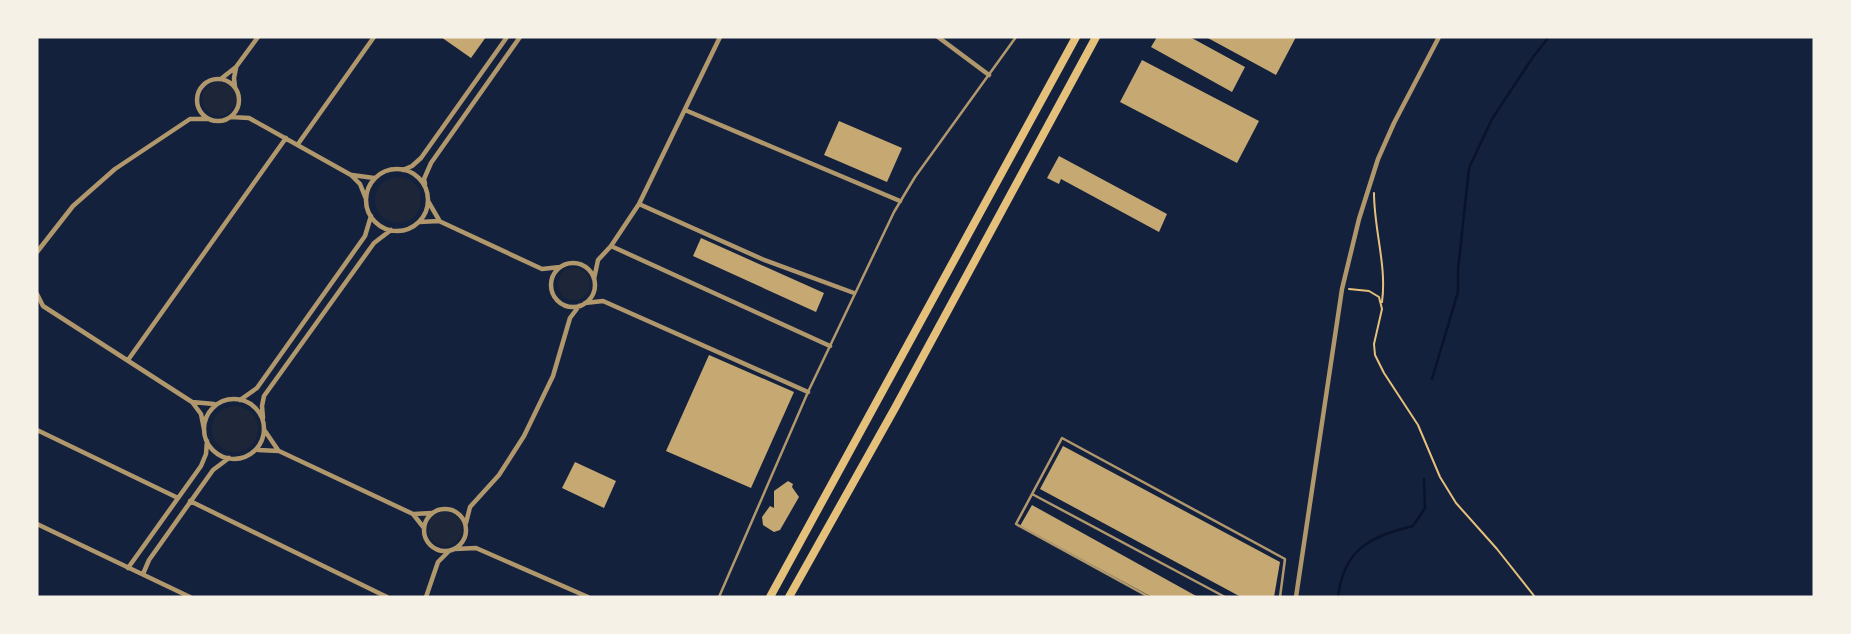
<svg xmlns="http://www.w3.org/2000/svg" width="1851" height="634" viewBox="0 0 1851 634" font-family="Signika,sans-serif">
<style>
.green{fill:#1d2539}
.lines{fill:none;stroke-linecap:round;stroke-linejoin:round}
.stream{stroke:#0b132b;stroke-width:2.5}
.building{fill:#c6a872}
.path{stroke:#e5c07b;stroke-width:2}
.service{stroke:#b1986c;stroke-width:2.5}
.minor{stroke:#b1986c;stroke-width:4.5}
.motorway{stroke:#e5c07b;stroke-width:8}
</style>
<rect width="100%" height="100%" fill="#14213d"/>
<!-- green -->
<path class="green" d="M202 99a17 17 0 1 1 34 0a17 17 0 1 1-34 0Z
M375 200a23 23 0 1 1 46 0a23 23 0 1 1-46 0Z
M558 284a16 16 0 1 1 32 0a16 16 0 1 1-32 0Z
M212 429a23 23 0 1 1 46 0a23 23 0 1 1-46 0Z
M428 529a17 17 0 1 1 34 0a17 17 0 1 1-34 0Z"/>
<g class="lines">
<!-- stream -->
<path class="stream" d="M 1432,379 L 1458,292 L 1458,270 L 1469,168 L 1492,119 L 1533,57 L 1549,37
M 1338,597 C 1344,549 1369,537 1413,526 L 1425,508 L 1424,479"/>
</g>
<!-- building -->
<path class="building" d="M 441,37 L 486,37 L 471,58 Z
M 1157,37 L 1190,37 L 1245,67 L 1232,92 L 1151,47 Z
M 1206,37 L 1296,37 L 1276,75 Z
M 1142,60 L 1259,121 L 1237,163 L 1120,102 Z
M 839,121 L 902,148 L 887,182 L 824,155 Z
M 1059,156 L 1167,214 L 1159,232 L 1061,179 L 1059,184 L 1047,178 Z
M 701,238 L 824,293 L 816,312 L 693,256 Z
M 709,355 L 794,392 L 751,488 L 666,451 Z
M 1063,446 L 1280,562 L 1274,597 L 1241,597 L 1040,489 Z
M 575,462 L 616,481 L 604,508 L 562,488 Z
M 788,481 L 793,484 L 792,487 L 799,497 L 780,530 L 774,532 L 763,525 L 762,517 L 770,506 L 774,508 L 774,491 Z
M 1032,505 L 1198,597 L 1152,597 L 1020,526 Z"/>
<g class="lines">
<!-- path -->
<path class="path" d="M 1374,193 C 1374,230 1387,266 1382,302
M 1349,289 L 1369,291 L 1379,297 L 1382,309 L 1374,344 L 1375,355 L 1384,373 L 1418,425 L 1440,477 L 1456,503 L 1497,549 L 1535,597"/>
<!-- service -->
<path class="service" d="M 1032,494 L 1225,597
M 719,597 L 808,392 L 894,212 L 915,177 L 1016,37
M 1149,597 L 1016,524 L 1062,438 L 1285,559 L 1280,597"/>
<!-- minor -->
<path class="minor" d="M 938,37 L 989,75
M 222,78 L 236,67 L 258,37
M197 100a21 21 0 1 1 42 0a21 21 0 1 1-42 0Z
M 235,87 L 234,78 L 236,68
M 685,110 L 900,201
M 231,117 L 249,118 L 351,175 L 360,184 L 366,199
M 298,144 L 374,37
M366 200a31 31 0 1 1 62 0a31 31 0 1 1-62 0Z
M 403,170 L 412,166 L 421,158 L 507,37
M 352,175 L 374,178
M 425,184 L 424,179 L 431,163 L 520,37
M 428,201 L 439,220
M 639,204 L 762,259 L 854,293
M 419,222 L 439,221 L 542,269 L 560,267
M 611,246 L 830,346
M 37,252 L 73,206 L 115,169 L 190,119 L 209,119
M551 285a22 22 0 1 1 44 0a22 22 0 1 1-44 0Z
M 594,279 L 598,260 L 611,246 L 639,204 L 720,37
M 37,294 L 43,306 L 192,402 L 201,414 L 204,429
M 585,303 L 603,301 L 808,392
M 128,360 L 286,138
M204 429a30 30 0 1 1 60 0a30 30 0 1 1-60 0Z
M 240,400 L 257,388 L 365,236 L 371,216
M 192,402 L 214,404
M 263,418 L 262,406 L 264,396 L 374,243 L 391,230
M 37,430 L 178,498
M 265,431 L 278,450
M 258,450 L 279,451 L 413,514 L 424,528
M 190,501 L 387,597
M424 530a21 21 0 1 1 42 0a21 21 0 1 1-42 0Z
M 414,514 L 432,513
M 466,523 L 470,507 L 499,475 L 524,436 L 553,376 L 570,318 L 579,306
M 37,524 L 190,597
M 455,549 L 476,548 L 588,597
M 128,568 L 201,466 L 206,454 L 207,441
M 143,574 L 149,560 L 213,470 L 229,458
M 426,597 L 438,562 L 448,552
M 1296,597 L 1342,289 L 1359,219 L 1378,159 L 1394,123 L 1439,37"/>
<!-- motorway -->
<path class="motorway" d="M 770,597 L 1076,37
M 789,597 L 895,408 L 1096,37"/>
</g>
<!-- border -->
<rect width="1851" height="634" fill="none" stroke="#f6f1e7" stroke-width="77"/>
</svg>
